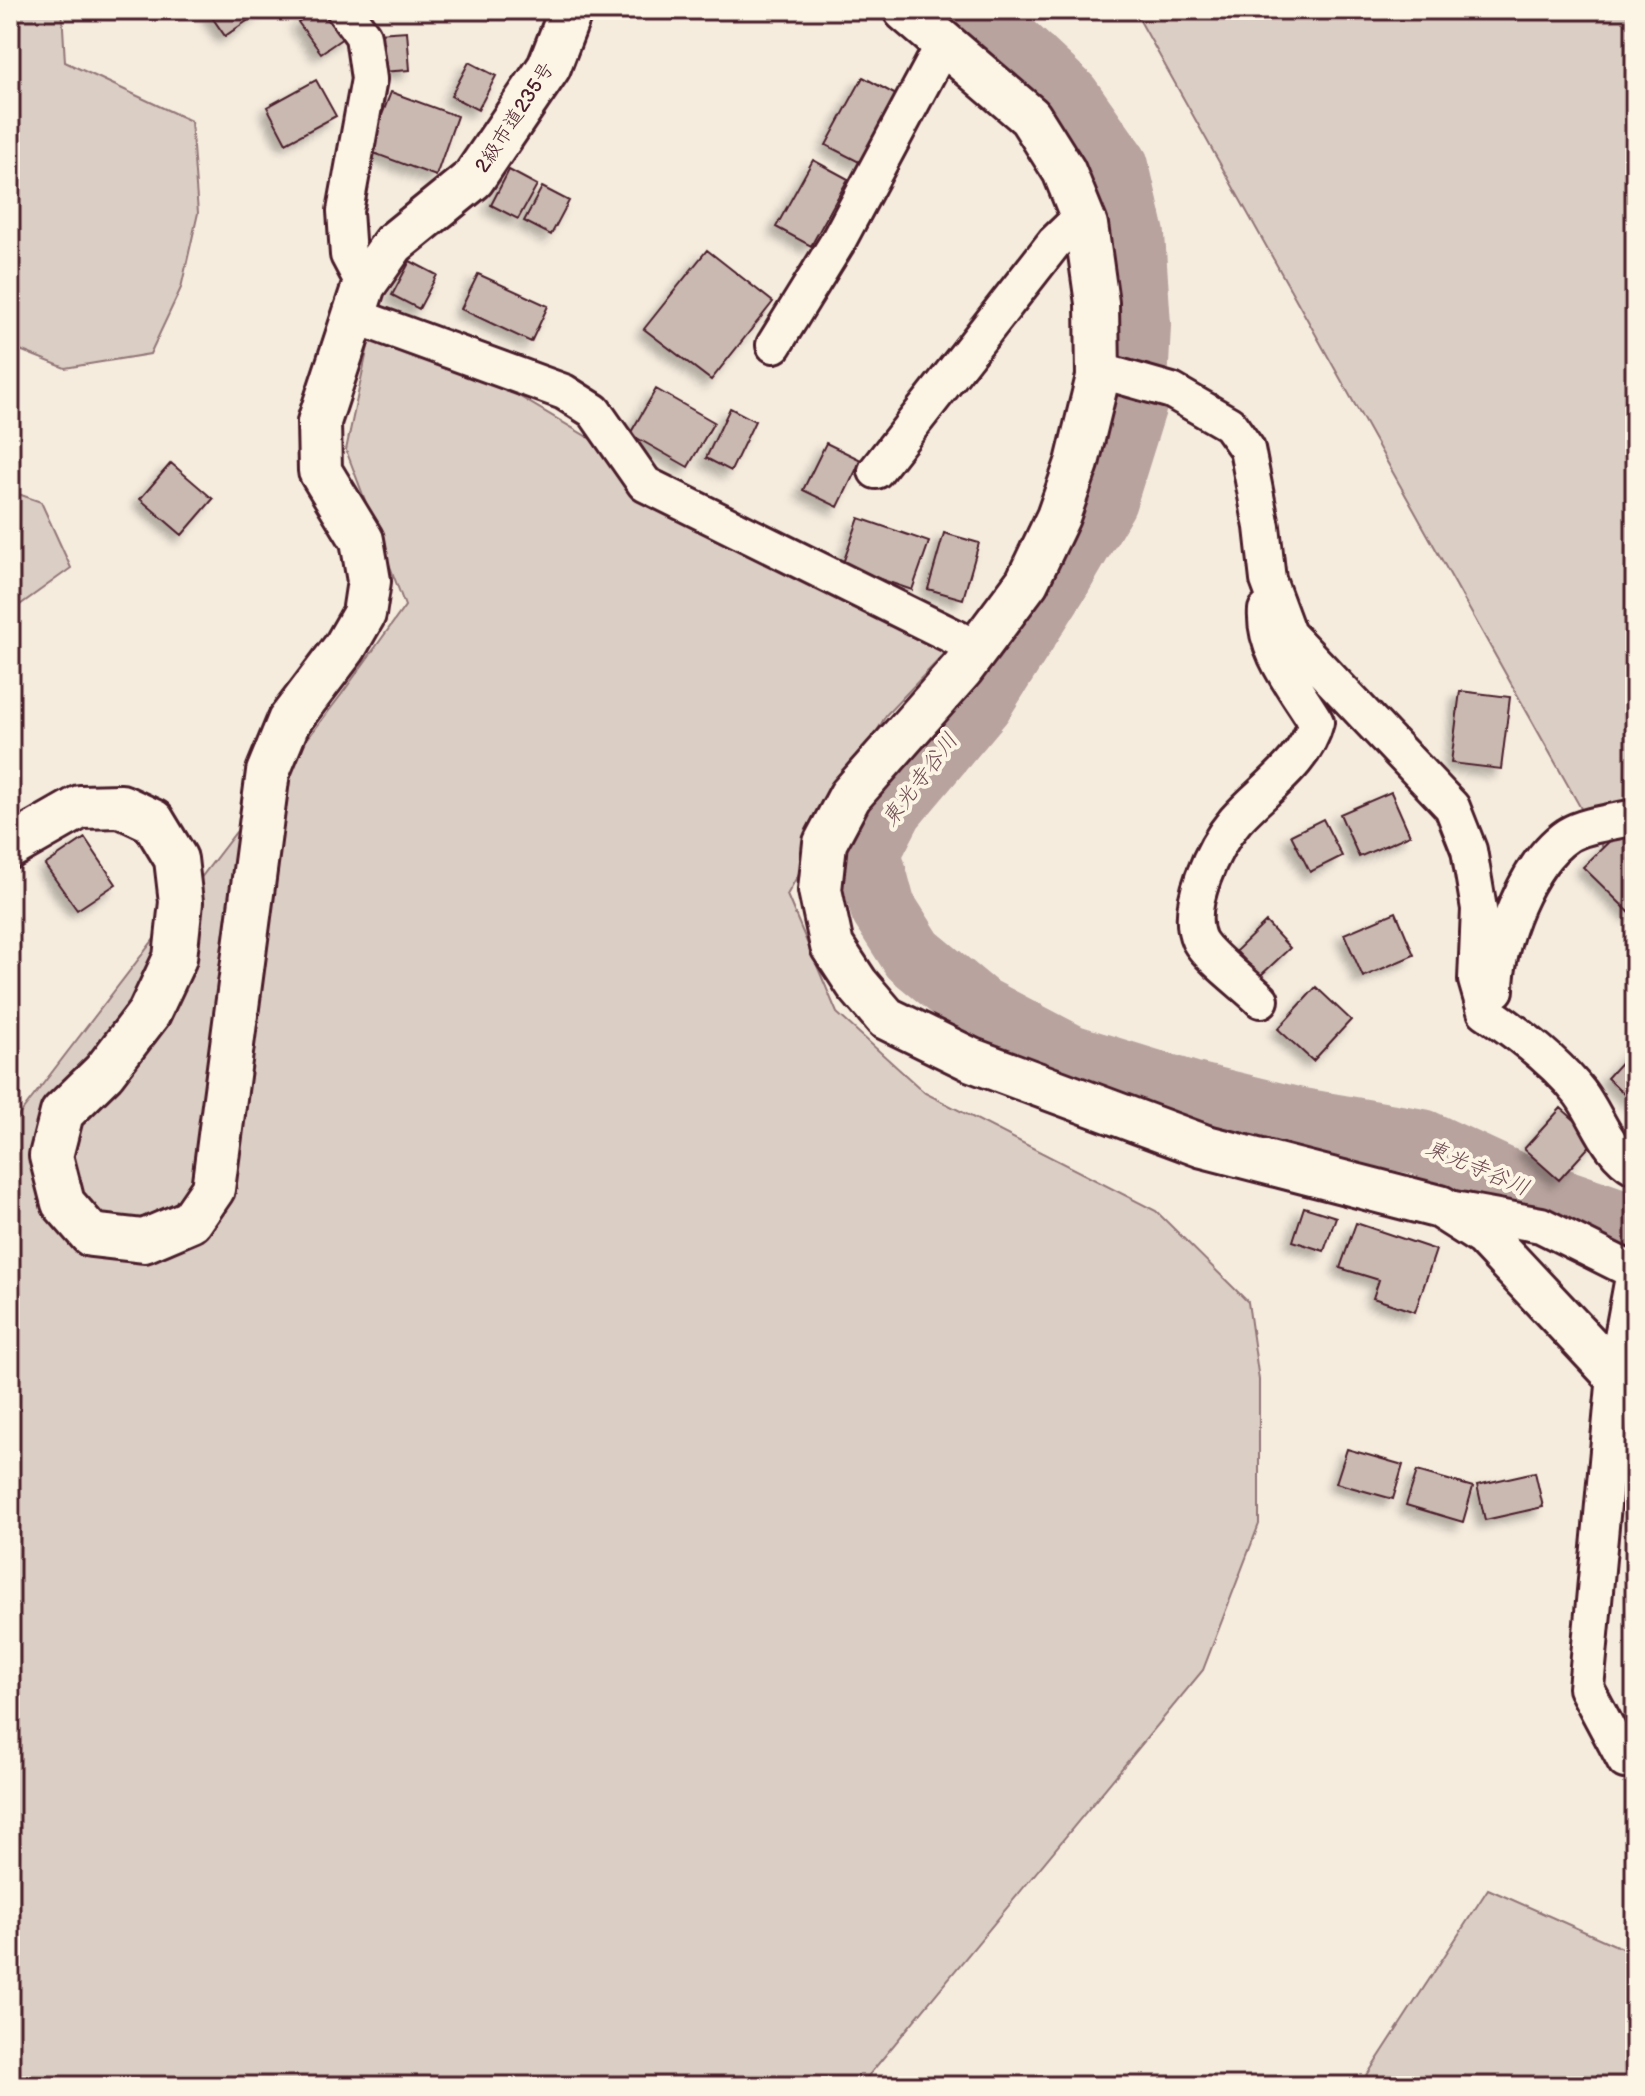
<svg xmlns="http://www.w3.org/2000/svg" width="1645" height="2096" viewBox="0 0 1645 2096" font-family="'Balsamiq Sans','Klee One',sans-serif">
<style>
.green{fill:#dbcec4;stroke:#927678;stroke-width:2}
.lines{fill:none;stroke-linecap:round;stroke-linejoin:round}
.river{stroke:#b8a39e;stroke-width:66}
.building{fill:#cab9b1;stroke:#4a1f2b;stroke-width:2;filter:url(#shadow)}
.minor-casing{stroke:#4a1f2b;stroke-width:40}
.tertiary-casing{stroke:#4a1f2b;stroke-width:48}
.minor{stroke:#fcf5e5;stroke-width:34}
.tertiary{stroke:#fcf5e5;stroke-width:42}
.labels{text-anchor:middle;stroke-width:8;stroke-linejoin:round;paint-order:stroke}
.street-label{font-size:20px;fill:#4a1f2b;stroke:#fcf5e5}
.water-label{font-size:22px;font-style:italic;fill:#704d53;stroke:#fcf5e5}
</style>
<defs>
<filter id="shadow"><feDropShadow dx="-7" dy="7" stdDeviation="4" flood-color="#0004"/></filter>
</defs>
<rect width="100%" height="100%" fill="#f5ecde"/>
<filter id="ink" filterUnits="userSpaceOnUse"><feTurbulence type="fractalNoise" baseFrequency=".0125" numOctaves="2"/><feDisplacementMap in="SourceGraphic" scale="16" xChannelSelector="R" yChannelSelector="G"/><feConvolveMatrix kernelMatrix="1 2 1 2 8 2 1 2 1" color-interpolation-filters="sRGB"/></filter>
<g filter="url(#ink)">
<!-- green -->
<path class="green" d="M 10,10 L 62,10 L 65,62 L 191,121 L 198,213 L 181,288 L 150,354 L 65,368 L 10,346 Z
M 1134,10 L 1635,10 L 1635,905 Z
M 370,337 L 505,388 L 947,651 L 886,715 L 787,895 L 837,1013 L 925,1093 L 1156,1211 L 1248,1302 L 1259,1380 L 1259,1524 L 1203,1670 L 860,2086 L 10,2086 L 10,1127 L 341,695 L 405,606 L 346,450 Z
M 10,491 L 41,502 L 71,568 L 10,612 Z
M 1488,1889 L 1635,1954 L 1635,2086 L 1360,2086 Z"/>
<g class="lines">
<!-- river -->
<path class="river" d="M 974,10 L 1068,98 L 1116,166 L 1132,235 L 1138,325 L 1134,404 L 1104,500 L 1061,574 L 980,702 L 891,808 L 868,852 L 883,908 L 913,955 L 977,1008 L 1070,1057 L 1190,1094 L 1296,1120 L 1422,1142 L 1514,1185 L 1635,1227"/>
</g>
<!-- building -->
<path class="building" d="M 207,10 L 263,10 L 225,36 Z
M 316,10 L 327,10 L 346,36 L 321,53 L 298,22 Z
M 407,31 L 410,70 L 380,72 L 377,33 Z
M 469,62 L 496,76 L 478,110 L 451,96 Z
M 863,77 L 898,96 L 861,163 L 826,145 Z
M 316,80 L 336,116 L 286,143 L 267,107 Z
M 391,92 L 457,116 L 436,176 L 368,151 Z
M 813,160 L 848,179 L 811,246 L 776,227 Z
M 509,170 L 537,185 L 518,219 L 491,205 Z
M 542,187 L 569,201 L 551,235 L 524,221 Z
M 707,250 L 773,302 L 711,380 L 644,329 Z
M 410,261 L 437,275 L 419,309 L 392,295 Z
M 478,274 L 548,306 L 531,342 L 461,309 Z
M 656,389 L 714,422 L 688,467 L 630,434 Z
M 730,408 L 755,421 L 731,471 L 706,458 Z
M 826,443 L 861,460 L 838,507 L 803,490 Z
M 171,463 L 213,499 L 182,535 L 140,499 Z
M 859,518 L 929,542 L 912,590 L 842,566 Z
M 944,533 L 979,543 L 963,599 L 928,589 Z
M 1460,691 L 1510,697 L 1501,769 L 1451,763 Z
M 1391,792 L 1410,835 L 1359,857 L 1340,814 Z
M 1323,819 L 1342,856 L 1310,872 L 1291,835 Z
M 1619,832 L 1635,847 L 1635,910 L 1631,914 L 1583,867 Z
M 85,838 L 116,884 L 77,910 L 45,865 Z
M 1396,912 L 1414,955 L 1363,977 L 1344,934 Z
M 1266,922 L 1290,948 L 1260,976 L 1236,951 Z
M 1316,987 L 1351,1020 L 1313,1061 L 1278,1029 Z
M 1635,1047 L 1635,1103 L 1607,1078 Z
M 1561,1108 L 1596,1139 L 1559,1180 L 1524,1149 Z
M 1304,1207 L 1336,1217 L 1324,1251 L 1293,1241 Z
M 1356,1223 L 1436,1250 L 1415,1312 L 1373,1298 L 1379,1280 L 1340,1268 Z
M 1347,1449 L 1403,1465 L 1393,1499 L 1336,1483 Z
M 1417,1471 L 1473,1487 L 1463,1522 L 1406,1505 Z
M 1535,1472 L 1543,1507 L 1485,1520 L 1477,1485 Z"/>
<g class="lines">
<defs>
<path id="minor" d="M 344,10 L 363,36 L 369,79 L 345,211 L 348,255 L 364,285
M 355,316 L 564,392 L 594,411 L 645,484 L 977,648
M 774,345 L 837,243 L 944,43
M 1098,377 L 1112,374 L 1172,391 L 1229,424 L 1247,449 L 1262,527 L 1268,580 L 1288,634 L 1452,807 L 1469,850 L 1479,909 L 1476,980 L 1485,1011 C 1518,1033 1555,1061 1580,1093 C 1598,1117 1608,1153 1635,1167
M 876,471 L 1054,243 L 1082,216
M 1496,990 C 1496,943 1527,862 1568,835 C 1586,824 1615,822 1635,817
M 1261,1000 C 1246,985 1208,957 1199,940 C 1184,907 1213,847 1235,821 C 1262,790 1306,763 1316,722 C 1296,688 1263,652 1266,610
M 1448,1208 L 1541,1225 L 1635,1272
M 1625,1761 L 1586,1688 L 1615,1375 L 1635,1266"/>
<path id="tertiary" d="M 905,10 L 1030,117 L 1064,171 L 1086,225 L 1097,303 L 1098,377 L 1077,463 L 1058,517 L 1027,582 L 962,669 L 850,796 L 825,843 L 820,890 L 832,946 L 857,984 L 886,1018 L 972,1060 L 1203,1146 L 1440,1207 L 1484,1235 L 1635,1396
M 10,847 L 80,807 L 121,806 L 153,821 L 176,859 L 181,902 L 175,958 L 149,1013 L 104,1072 L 62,1113 L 51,1156 L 63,1203 L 91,1235 L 144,1241 L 191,1221 L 213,1189 L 268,772 L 289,721 L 345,647 L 364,614 L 369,581 L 362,540 L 320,471 L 319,422 L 364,285 L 393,244 L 473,179 L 549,67 L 571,10"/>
</defs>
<!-- minor casing -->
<use href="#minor" class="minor-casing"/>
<!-- tertiary casing -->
<use href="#tertiary" class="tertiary-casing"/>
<!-- minor -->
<use href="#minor" class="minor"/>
<!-- tertiary -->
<use href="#tertiary" class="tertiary"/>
</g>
</g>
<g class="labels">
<!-- street labels -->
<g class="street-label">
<text transform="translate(514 117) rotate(-57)" y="7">2級市道235号</text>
</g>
<!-- water labels -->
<g class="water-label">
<text transform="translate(919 779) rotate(-53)" y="8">東光寺谷川</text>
<text transform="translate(1478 1167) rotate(23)" y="8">東光寺谷川</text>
</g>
</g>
<!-- margin -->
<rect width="1645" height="2096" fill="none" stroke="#fcf5e5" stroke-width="40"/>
<rect x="20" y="20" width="1605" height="2056" fill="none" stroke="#4a1f2b" stroke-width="3" filter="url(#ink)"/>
</svg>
